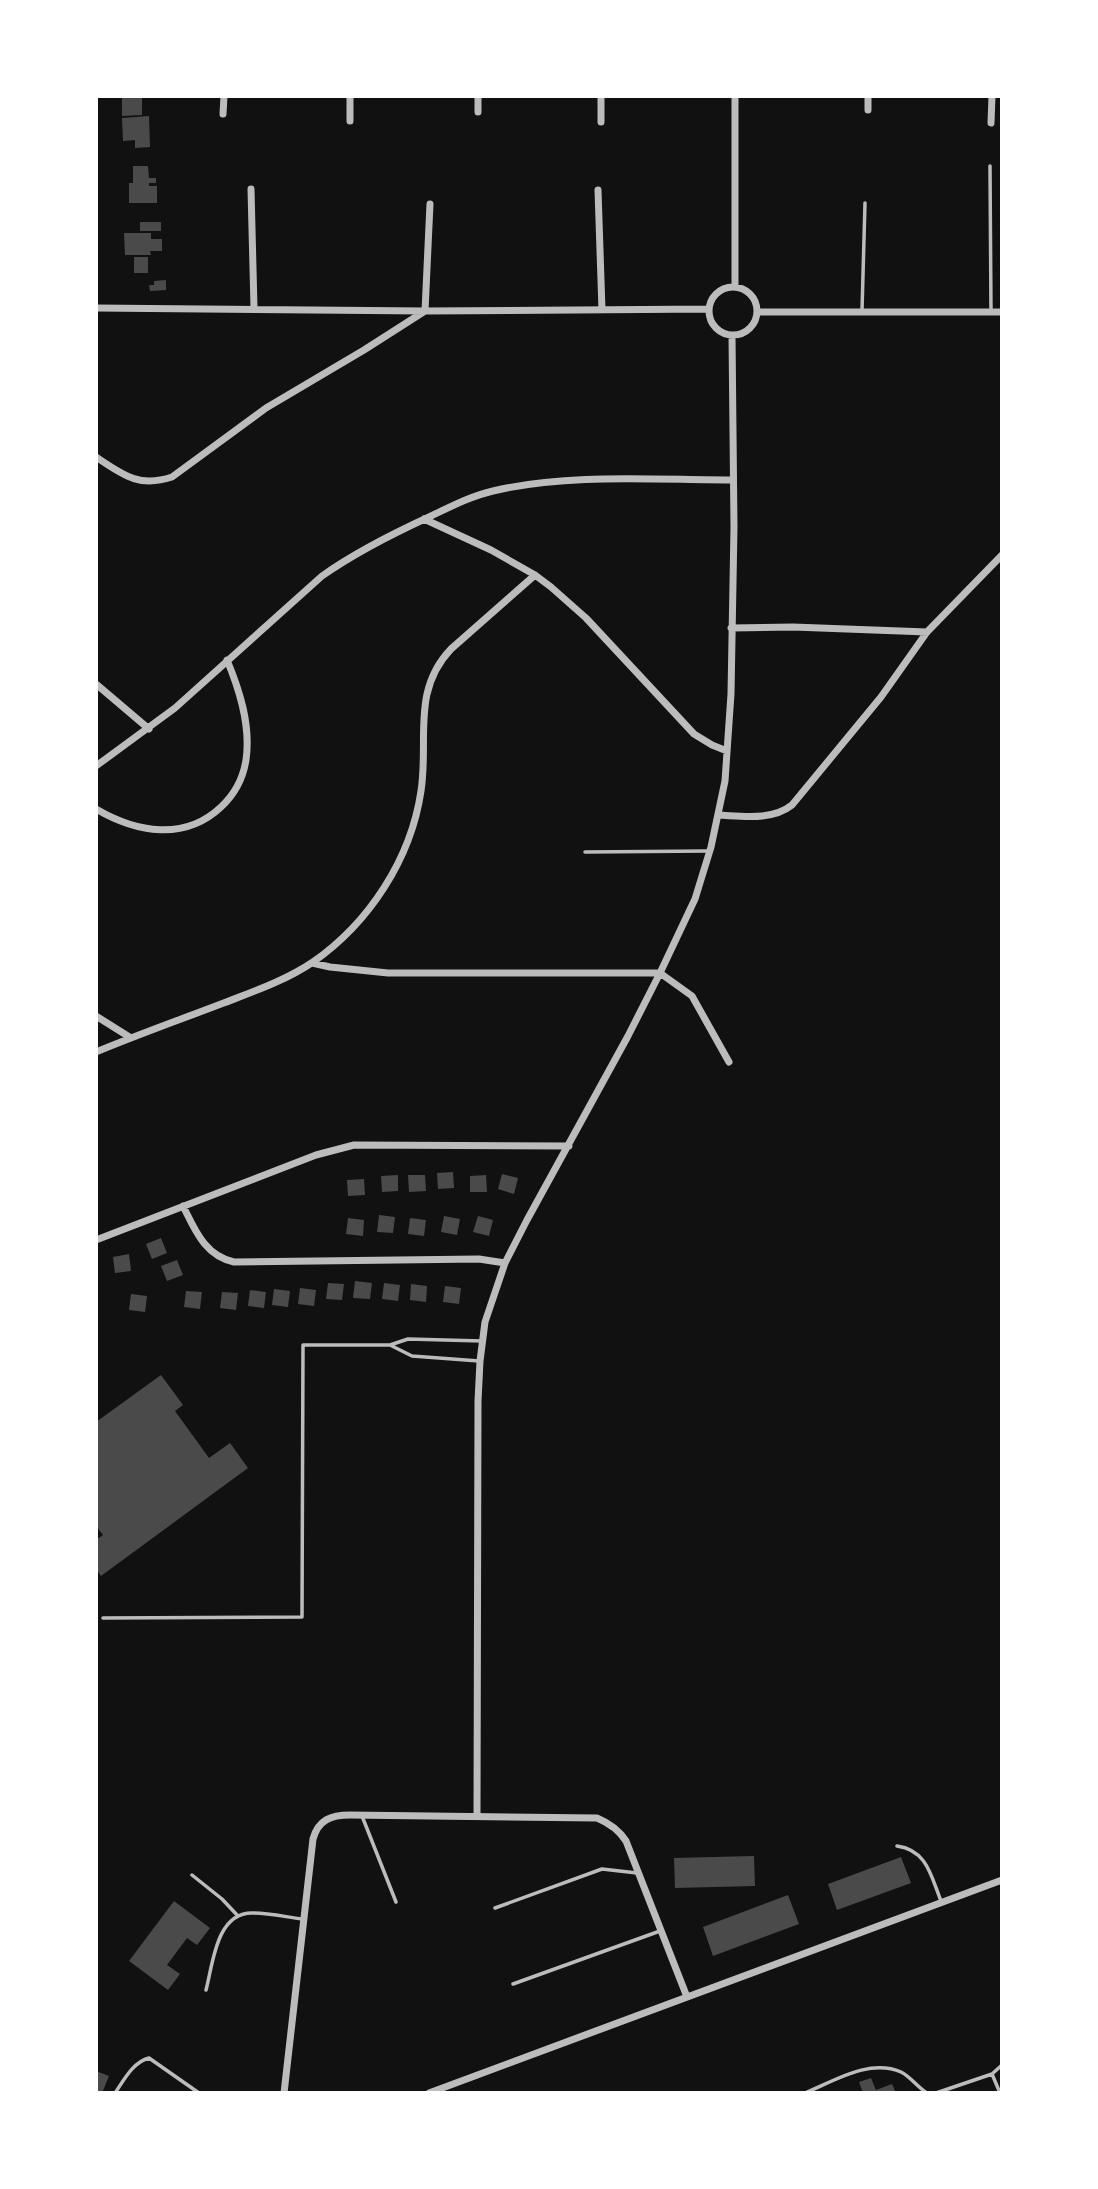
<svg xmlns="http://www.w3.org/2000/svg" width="1098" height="2189" viewBox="0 0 1098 2189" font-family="'Crimson Pro',serif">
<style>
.building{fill:#4a4a4a}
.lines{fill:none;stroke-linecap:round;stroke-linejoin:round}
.service{stroke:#bcbcbc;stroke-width:3.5}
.minor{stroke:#bcbcbc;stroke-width:7}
</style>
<rect width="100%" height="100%" fill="#111"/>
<!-- building -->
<path class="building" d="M 122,96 L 142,96 L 142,115 L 122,116 Z
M 149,116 L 150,147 L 135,148 L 135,140 L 123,141 L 122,118 Z
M 133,166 L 148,166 L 149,178 L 156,178 L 156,183 L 149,183 L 149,186 L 157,186 L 157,203 L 129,203 L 129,183 L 133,183 Z
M 140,222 L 161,222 L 161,231 L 140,231 Z
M 124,233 L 151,233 L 151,239 L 162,239 L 162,251 L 150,251 L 151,255 L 125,255 Z
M 134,257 L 148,257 L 148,273 L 134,273 Z
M 166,280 L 166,290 L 150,291 L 149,285 L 154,285 L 154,281 Z
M 453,1172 L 454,1188 L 438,1189 L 437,1173 Z
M 502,1174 L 518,1178 L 514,1194 L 498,1189 Z
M 398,1175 L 398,1191 L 382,1192 L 381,1176 Z
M 408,1175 L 425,1175 L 426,1191 L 409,1192 Z
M 486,1175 L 487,1192 L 470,1192 L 470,1176 Z
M 364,1179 L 365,1195 L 348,1196 L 347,1180 Z
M 379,1215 L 395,1217 L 393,1233 L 377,1232 Z
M 444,1216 L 460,1219 L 457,1235 L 441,1232 Z
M 478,1216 L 493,1220 L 489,1236 L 473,1232 Z
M 348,1218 L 364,1220 L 363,1236 L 346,1234 Z
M 410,1218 L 426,1220 L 424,1236 L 408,1234 Z
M 161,1238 L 167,1253 L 152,1259 L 146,1244 Z
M 129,1254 L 131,1271 L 115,1273 L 113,1257 Z
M 177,1260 L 183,1275 L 167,1281 L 161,1266 Z
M 355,1281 L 372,1283 L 370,1299 L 353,1298 Z
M 328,1283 L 344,1284 L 342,1300 L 326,1299 Z
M 384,1283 L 400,1285 L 398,1301 L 382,1299 Z
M 411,1284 L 427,1286 L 426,1302 L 410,1300 Z
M 445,1286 L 461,1288 L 459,1304 L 443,1302 Z
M 300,1288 L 316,1290 L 314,1306 L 298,1304 Z
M 274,1289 L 290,1291 L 288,1307 L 272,1305 Z
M 250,1290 L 266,1292 L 264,1308 L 248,1306 Z
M 186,1291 L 202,1292 L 200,1309 L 184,1307 Z
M 222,1292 L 238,1293 L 236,1310 L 220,1308 Z
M 131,1294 L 147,1296 L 145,1312 L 129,1310 Z
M 161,1375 L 183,1405 L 175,1411 L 209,1458 L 230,1443 L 248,1468 L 101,1576 L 96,1569 L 96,1540 L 103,1535 L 96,1526 L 96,1422 Z
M 754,1856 L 755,1886 L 675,1888 L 674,1858 Z
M 901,1857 L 911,1883 L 837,1910 L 828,1884 Z
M 788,1895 L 799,1924 L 713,1956 L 703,1927 Z
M 174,1901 L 210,1928 L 197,1945 L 187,1938 L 167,1965 L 180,1974 L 168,1990 L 129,1961 Z
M 96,2071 L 109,2076 L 102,2093 L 96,2093 Z
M 871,2078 L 876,2090 L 892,2084 L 896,2093 L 863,2093 L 859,2082 Z"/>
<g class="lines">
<!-- service -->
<path class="service" d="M 990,166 L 991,312
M 862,311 L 865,203
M 585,852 L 708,851
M 390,1345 L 412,1356 L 479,1361
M 103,1618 L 302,1617 L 303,1345 L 390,1345 L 408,1339 L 482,1341
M 362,1816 L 396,1902
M 897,1846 C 927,1850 931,1876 941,1901
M 192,1875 L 222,1899 L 238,1916
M 495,1908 L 602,1869 L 637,1873
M 513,1984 L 660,1931
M 206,1990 C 213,1964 216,1912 253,1913 C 269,1913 286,1917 302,1919
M 992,2074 L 1000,2093
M 115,2093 C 124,2080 133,2062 149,2058 L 199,2093
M 805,2093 C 834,2081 870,2058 901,2072 C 911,2077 917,2087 927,2093
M 936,2093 L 992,2074 L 1002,2065"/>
<!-- minor -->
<path class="minor" d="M 478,96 L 478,112
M 601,96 L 601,122
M 868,96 L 868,110
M 223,114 L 224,96
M 350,121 L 350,96
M 991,123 L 992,96
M 251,189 L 254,308
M 598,190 L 602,310
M709 311a24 24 0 1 1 48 0a24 24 0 1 1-48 0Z
M 735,287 L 735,96
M 96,308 L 425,311 L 709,309
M 757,312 L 1002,312
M 96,457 C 123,475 139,488 172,477 L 266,408 L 364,350 L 425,311 L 430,204
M 424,519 L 491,550 L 535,575 L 551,587 L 586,618 L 694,734 L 712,745 L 727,751
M 731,628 L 793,627 L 927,632
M 96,684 L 149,729
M 96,766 L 175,708 L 322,576 C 356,552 392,534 429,517 C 450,507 471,496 493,491 C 567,473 656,480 732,480
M 96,809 C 137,833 185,841 221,807 C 235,794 243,779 246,760 C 251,726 240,691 227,660
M 718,815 C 742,816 772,821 792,805 L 881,697 L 927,632 L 1002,555
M 312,963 L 330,967 L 388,973 L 660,973 L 692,996 L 729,1062
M 96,1016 L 131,1038
M 96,1052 C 137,1035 179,1020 221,1004 C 252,992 285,981 313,962 C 369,923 411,859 421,791 C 429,740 411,691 451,649 L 535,575
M 183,1206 C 195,1230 205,1256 234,1262 L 479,1259 L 505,1263
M 96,1240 L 316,1155 L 354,1145 L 569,1146
M 477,1816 L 478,1401 L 480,1361 L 485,1322 L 505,1263 L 527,1220 L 628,1036 L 660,973 L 695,899 L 711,847 L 725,781 L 731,694 L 734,527 L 732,335
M 284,2093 L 313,1839 C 318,1820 331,1815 350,1815 L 597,1818 C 609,1823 619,1830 626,1841 L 687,1997
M 429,2093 L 1002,1880"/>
</g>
<!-- border -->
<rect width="1098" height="2189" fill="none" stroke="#ffffff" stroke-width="196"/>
</svg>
